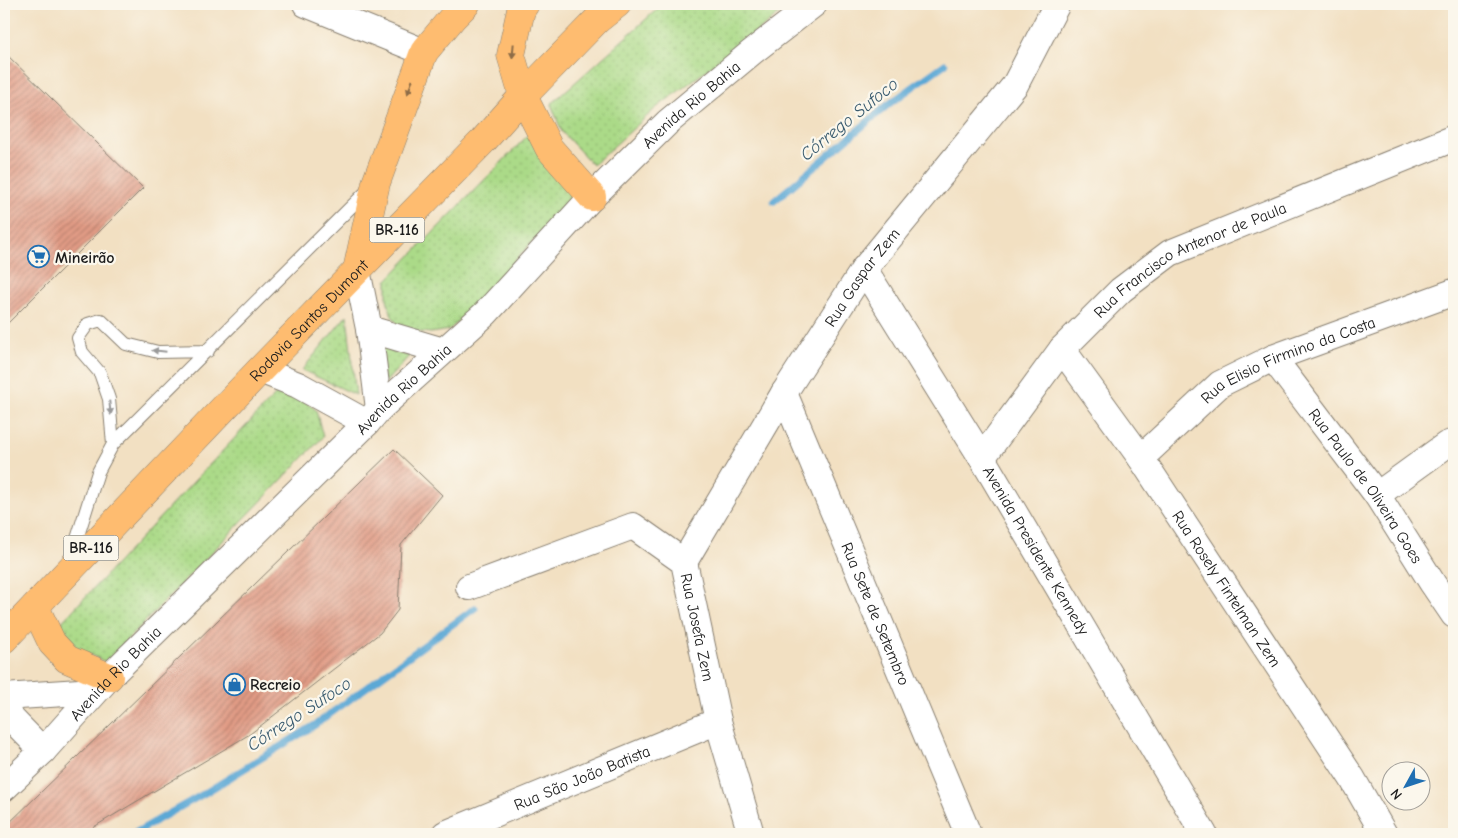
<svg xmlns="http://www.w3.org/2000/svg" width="1458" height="838" viewBox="0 0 1458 838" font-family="'Comic Neue',sans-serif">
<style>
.grass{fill:url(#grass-dots);stroke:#647b52}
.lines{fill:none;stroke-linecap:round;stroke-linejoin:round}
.stream{stroke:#5ca8d5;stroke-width:7}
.building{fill:url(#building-hatch)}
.service-casing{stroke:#877e6f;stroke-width:14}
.minor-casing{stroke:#877e6f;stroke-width:28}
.trunk-casing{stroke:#877e6f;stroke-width:29}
.service{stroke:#fff;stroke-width:12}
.minor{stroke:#fff;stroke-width:26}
.trunk{stroke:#febc70;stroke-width:28}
.oneway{fill:#8d6c46}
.oneway2{fill:#999}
.labels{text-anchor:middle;stroke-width:4.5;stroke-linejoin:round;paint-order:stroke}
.shield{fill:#fbf7ec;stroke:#5f5e5a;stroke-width:1}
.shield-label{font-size:15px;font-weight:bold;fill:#1c1c1c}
.street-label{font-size:16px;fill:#1c1c1c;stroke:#fbf7ec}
.poi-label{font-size:16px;font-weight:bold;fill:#1c1c1c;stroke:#fbf7ec;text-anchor:start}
.water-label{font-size:18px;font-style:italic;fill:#395b6f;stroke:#fbf7ec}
</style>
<defs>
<pattern id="grass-dots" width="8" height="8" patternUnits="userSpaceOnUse" patternTransform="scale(1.25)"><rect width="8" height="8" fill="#abda88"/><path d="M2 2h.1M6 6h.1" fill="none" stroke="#93ba75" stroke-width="1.8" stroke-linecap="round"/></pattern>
<pattern id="building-hatch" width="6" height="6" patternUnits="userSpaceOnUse" patternTransform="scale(1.25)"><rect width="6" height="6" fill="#e19b85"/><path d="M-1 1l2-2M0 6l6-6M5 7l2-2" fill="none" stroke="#b67e6c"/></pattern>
</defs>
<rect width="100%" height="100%" fill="#fbf7ec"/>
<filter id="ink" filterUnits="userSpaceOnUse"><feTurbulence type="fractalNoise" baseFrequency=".02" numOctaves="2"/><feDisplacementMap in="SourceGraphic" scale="10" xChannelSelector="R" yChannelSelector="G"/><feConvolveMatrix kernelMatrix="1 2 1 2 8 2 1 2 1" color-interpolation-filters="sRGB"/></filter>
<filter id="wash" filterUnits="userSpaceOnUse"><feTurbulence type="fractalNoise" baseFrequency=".0096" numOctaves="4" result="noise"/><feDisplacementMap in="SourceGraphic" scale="20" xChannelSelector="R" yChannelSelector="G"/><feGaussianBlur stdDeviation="1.12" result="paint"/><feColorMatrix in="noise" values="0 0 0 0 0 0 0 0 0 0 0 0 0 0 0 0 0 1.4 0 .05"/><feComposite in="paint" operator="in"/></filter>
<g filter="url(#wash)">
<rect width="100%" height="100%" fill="#f2e0c2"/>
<!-- grass -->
<path class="grass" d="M 663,4 L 784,4 L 781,12 L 751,37 L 656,108 L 593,165 L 562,132 L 551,104 Z
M 531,132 L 576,194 L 471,309 L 449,330 L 431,333 L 411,331 L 399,326 L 392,316 L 387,299 L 387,280 Z
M 347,315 L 356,395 L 302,370 Z
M 382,344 C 391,352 398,355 410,355 L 384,384 Z
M 277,393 L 302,399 L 316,410 L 323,437 L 106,662 L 66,644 L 57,627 Z"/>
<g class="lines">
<!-- stream -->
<path class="stream" d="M 774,201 L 889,104 L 945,64
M 133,834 L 205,793 L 315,725 L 475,608"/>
</g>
<g id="blocks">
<!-- building -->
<path class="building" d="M 4,52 L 143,188 L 4,327 Z
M 394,449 L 442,495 L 401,545 L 398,610 L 380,633 L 250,734 L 82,834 L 4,834 L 4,828 Z"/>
</g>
</g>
<g filter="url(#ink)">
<use href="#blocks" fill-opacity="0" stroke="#877e6f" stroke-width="1"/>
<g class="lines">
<defs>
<path id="service" d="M 113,444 L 109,399 L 100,373 L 82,352 L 78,338 L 88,324 L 101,320 L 126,344 L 158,352 L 208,351
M 70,561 L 98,472 L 113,444 L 370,188"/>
<g id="minor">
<path d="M 306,4 L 424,52"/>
<path id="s1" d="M 864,269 L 982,458 L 1204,834"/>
<path d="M 357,270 L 369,329 L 379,409"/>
<path d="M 369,329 L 443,351"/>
<path id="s2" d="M 1062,349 L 1141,458 L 1352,778 L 1384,834"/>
<path id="s3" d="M 1273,358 L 1377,495 L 1433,584 L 1454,615"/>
<path d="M 260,370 L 298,385 L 367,423"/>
<path id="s4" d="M 784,393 L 968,834"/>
<path id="s5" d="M 982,458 L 1062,349 L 1121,290 L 1170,253 L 1454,138"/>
<path id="s6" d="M 1141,458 L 1220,384 L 1273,358 L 1454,292"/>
<path d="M 1377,495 L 1446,445 L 1454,442"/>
<path id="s7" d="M 684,562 L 784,393 L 864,269 L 1015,85 L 1057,4"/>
<path id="s8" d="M 469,587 L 633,526 L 684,562 L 718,721 L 751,834"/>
<path d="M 4,697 L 95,691"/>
<path d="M 4,711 L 43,751"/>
<path id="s9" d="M 4,788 L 43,751 L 109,677 L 367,423 L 379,409 L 486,313 L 592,197 L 668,122 L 752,52 L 814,4"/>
<path id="s10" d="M 445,834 L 718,721"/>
</g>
<g id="trunk">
<path d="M 525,4 L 521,10 L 511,55 L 523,96 L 549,148 L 592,197"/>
<path d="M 357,270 L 376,183 L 424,52 L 453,17 L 466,4"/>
<path d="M 35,607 L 52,643 L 67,659 L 109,677"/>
<path id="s11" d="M 4,639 L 260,370 L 483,141 L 523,96 L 597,20 L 617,4"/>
</g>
</defs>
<!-- service casing -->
<use href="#service" class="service-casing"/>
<!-- minor casing -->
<use href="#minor" class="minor-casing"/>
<!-- trunk casing -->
<use href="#trunk" class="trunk-casing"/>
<!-- service -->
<use href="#service" class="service"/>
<!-- minor -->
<use href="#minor" class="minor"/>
<!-- trunk -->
<use href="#trunk" class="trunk"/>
</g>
<!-- one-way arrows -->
<defs><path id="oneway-solid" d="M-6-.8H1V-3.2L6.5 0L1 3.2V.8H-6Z" transform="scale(1.25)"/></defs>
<g class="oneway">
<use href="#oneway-solid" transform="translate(513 51) rotate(95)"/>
<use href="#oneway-solid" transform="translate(410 87) rotate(110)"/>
</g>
<g class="oneway2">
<use href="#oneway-solid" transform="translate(159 351) rotate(-174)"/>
<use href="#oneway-solid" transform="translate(110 408) rotate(84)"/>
</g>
</g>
<!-- icons -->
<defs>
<symbol id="supermarket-ring" viewBox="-11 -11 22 22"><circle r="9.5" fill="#fbf7ec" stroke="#1f6fb2" stroke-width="1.5"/><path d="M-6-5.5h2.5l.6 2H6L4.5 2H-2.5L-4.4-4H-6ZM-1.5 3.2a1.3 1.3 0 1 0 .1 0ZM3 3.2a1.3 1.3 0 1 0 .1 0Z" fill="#1f6fb2"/></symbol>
<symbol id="shop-ring" viewBox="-11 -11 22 22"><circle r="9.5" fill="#fbf7ec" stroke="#1f6fb2" stroke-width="1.5"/><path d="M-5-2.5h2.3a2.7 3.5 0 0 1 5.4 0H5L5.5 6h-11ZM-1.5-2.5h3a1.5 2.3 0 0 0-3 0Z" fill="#1f6fb2"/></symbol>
</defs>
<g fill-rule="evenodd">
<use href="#supermarket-ring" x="26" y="244" width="25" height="25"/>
<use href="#shop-ring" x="222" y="672" width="25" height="25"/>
</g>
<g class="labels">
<!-- shield labels -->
<g class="shield">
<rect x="369.5" y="217.5" width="55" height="25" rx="4"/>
<rect x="63.5" y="535.5" width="55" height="25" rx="4"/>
</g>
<g class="shield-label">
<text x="397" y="235">BR-116</text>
<text x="91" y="553">BR-116</text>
</g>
<!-- street labels -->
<g class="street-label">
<text dy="6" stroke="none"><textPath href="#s9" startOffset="970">Avenida Rio Bahia</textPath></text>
<text dy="6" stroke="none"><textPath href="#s5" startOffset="294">Rua Francisco Antenor de Paula</textPath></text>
<text dy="6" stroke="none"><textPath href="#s7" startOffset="336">Rua Gaspar Zem</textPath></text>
<text dy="6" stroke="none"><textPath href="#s11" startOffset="441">Rodovia Santos Dumont</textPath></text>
<text dy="6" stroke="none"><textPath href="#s6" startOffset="180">Rua Elisio Firmino da Costa</textPath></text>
<text dy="6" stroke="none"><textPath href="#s9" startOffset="565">Avenida Rio Bahia</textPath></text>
<text dy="6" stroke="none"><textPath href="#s3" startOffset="158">Rua Paulo de Oliveira Goes</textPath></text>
<text dy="6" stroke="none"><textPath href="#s1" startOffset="330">Avenida Presidente Kennedy</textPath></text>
<text dy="6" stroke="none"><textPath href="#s2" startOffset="291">Rua Rosely Fintelman Zem</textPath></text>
<text dy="6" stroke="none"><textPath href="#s4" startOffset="239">Rua Sete de Setembro</textPath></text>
<text dy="6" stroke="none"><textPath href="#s8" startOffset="304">Rua Josefa Zem</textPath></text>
<text dy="6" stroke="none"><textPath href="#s9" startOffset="160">Avenida Rio Bahia</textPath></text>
<text dy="6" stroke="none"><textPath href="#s10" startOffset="148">Rua São João Batista</textPath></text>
</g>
<!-- poi labels -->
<g class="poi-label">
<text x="55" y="263">Mineirão</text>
<text x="250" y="690">Recreio</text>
</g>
<!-- water labels -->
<g class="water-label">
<text transform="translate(849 119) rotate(-39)" y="6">Córrego Sufoco</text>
<text transform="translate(299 714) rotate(-33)" y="6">Córrego Sufoco</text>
</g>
</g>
<!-- margin -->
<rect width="1458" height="838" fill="none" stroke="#fbf7ec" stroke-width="20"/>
<!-- north arrow -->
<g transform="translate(1406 786) rotate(230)"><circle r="24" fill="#fbf7ec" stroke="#a29f99"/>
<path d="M0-4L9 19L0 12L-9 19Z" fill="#1f6fb2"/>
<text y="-8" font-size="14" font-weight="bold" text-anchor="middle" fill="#1c1c1c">N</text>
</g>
</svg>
